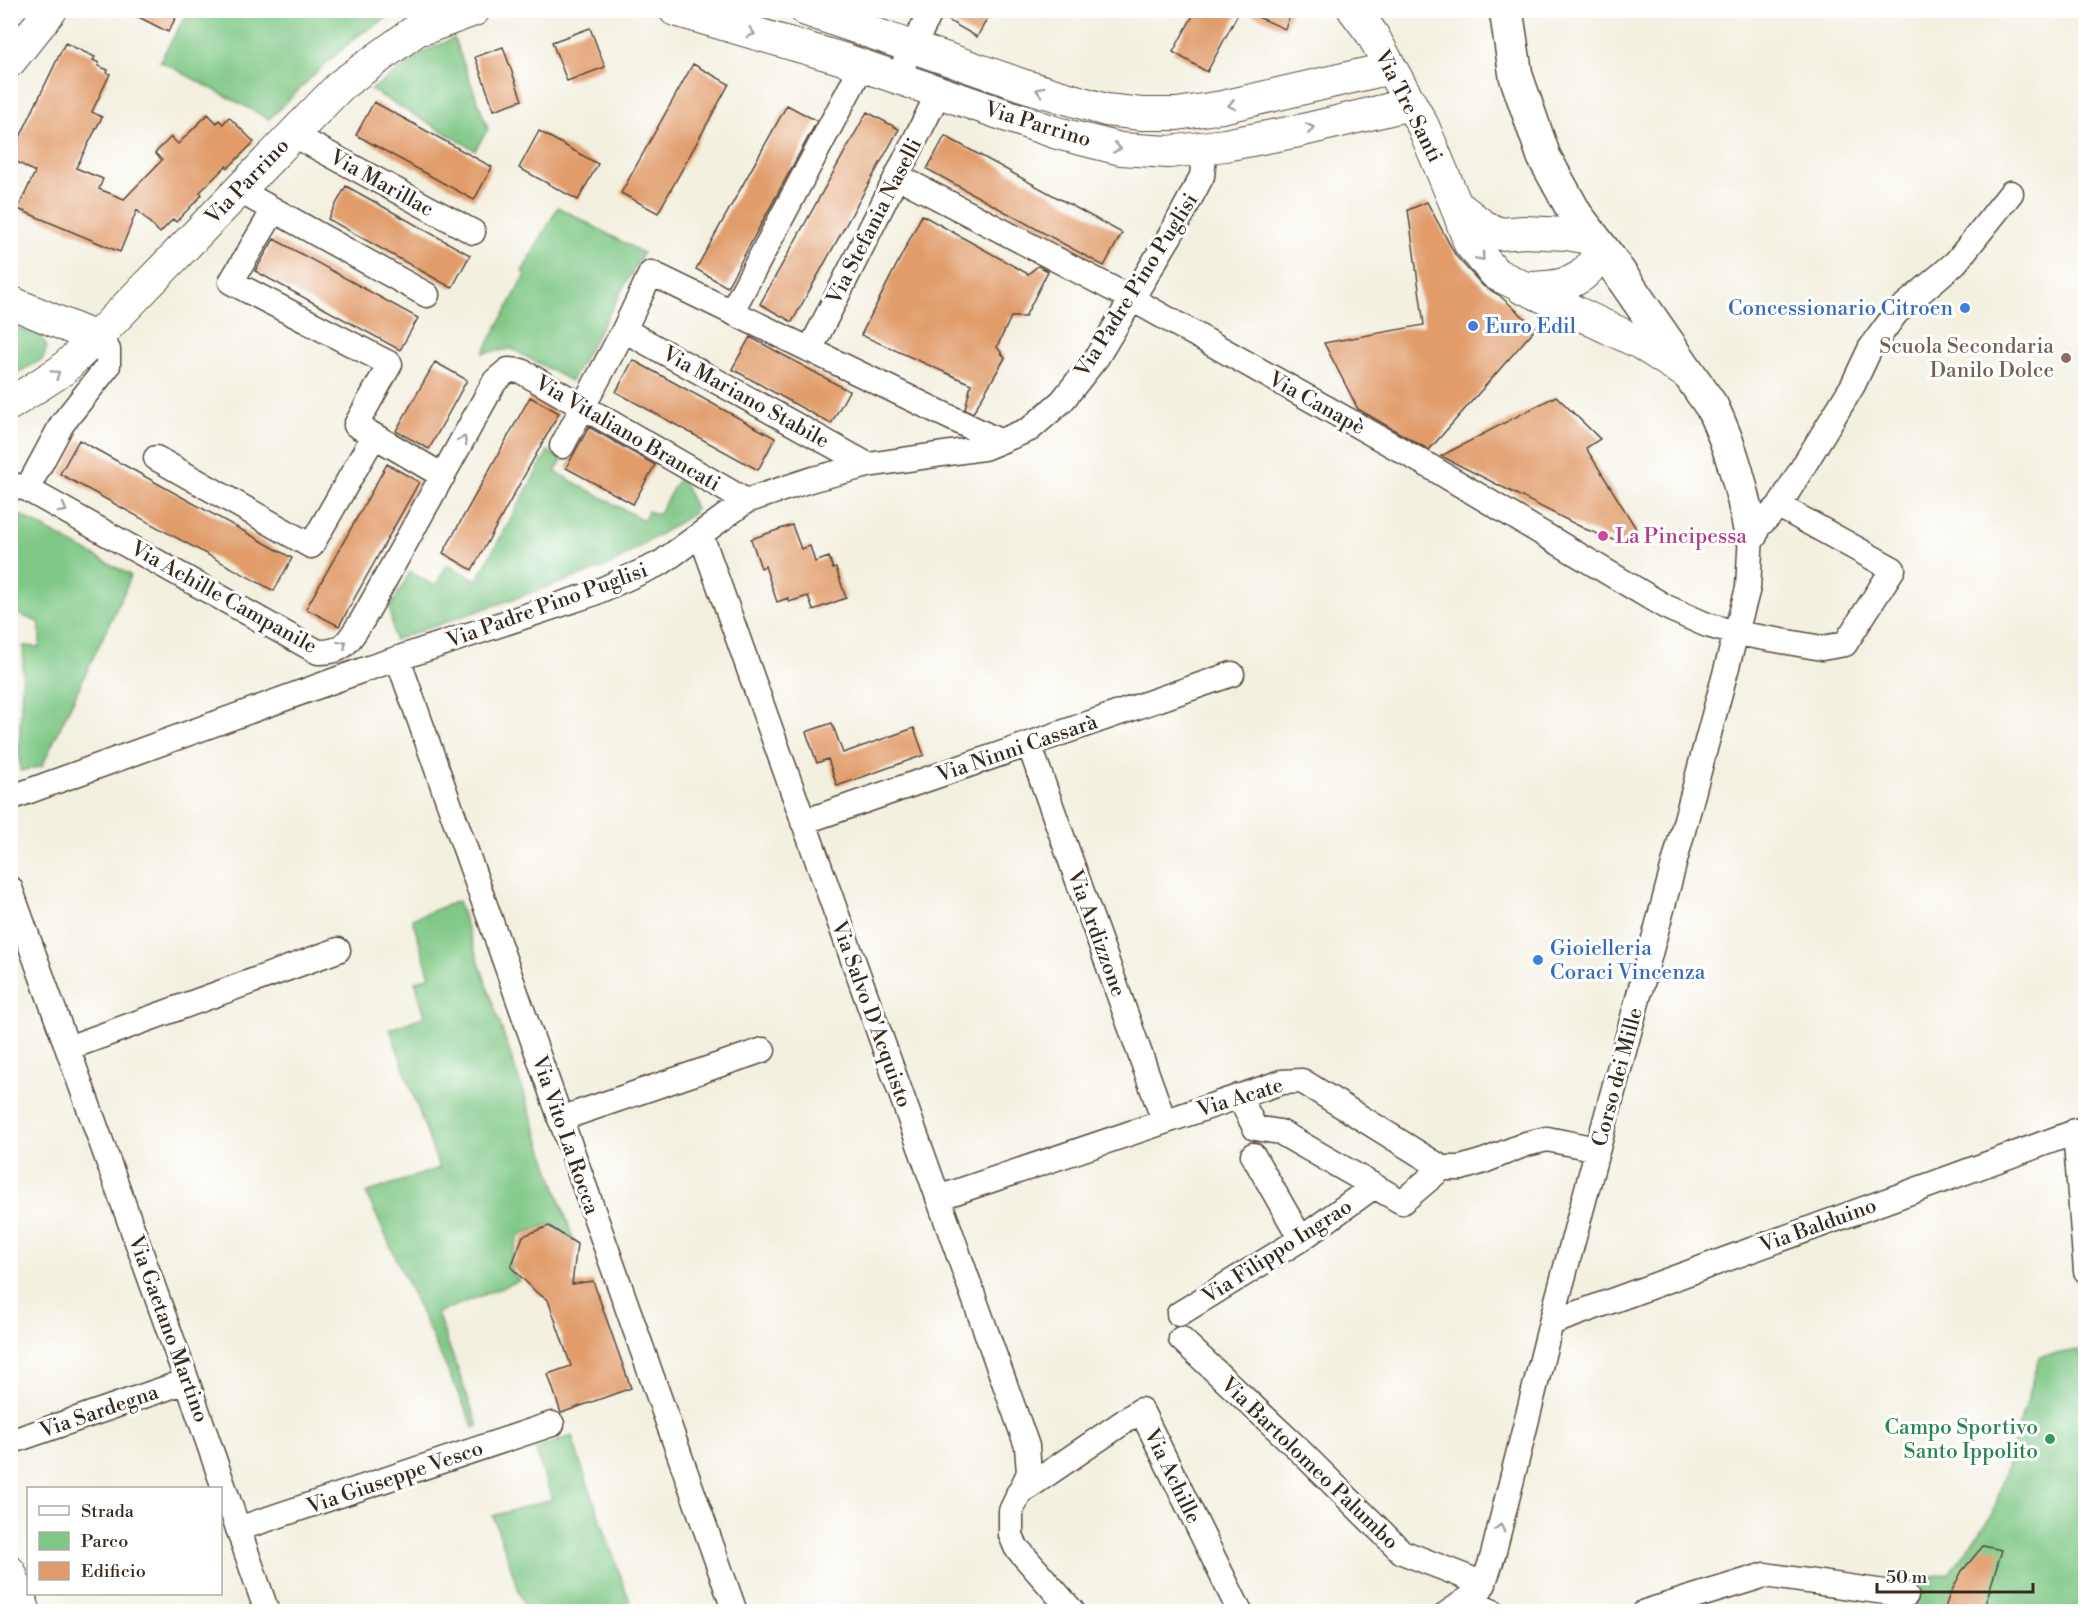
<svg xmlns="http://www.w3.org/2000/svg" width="2096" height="1622" viewBox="0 0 2096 1622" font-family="'Libre Bodoni',serif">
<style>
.green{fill:#7fc885;stroke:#5d7952;stroke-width:1.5}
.building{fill:#e19c6b}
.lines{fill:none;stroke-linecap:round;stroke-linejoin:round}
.pedestrian-casing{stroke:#57483b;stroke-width:21}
.minor-casing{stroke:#57483b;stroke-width:27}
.tertiary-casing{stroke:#57483b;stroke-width:34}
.secondary-casing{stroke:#57483b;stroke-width:36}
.pedestrian{stroke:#fff;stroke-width:18}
.minor{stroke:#fff;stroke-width:24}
.tertiary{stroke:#fff;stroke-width:32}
.secondary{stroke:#fff;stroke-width:33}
.oneway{stroke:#a79f9a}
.shop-dot{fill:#3f7fe0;stroke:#fff;stroke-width:2}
.education-dot{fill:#8d6e63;stroke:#fff;stroke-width:2}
.hotel-dot{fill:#d1479c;stroke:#fff;stroke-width:2}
.leisure-dot{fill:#2e9e5b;stroke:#fff;stroke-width:2}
.labels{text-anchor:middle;stroke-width:6;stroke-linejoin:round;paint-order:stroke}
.street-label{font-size:21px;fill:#3b2a1e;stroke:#fff}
.shop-label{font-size:21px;fill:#366cbe;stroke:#fff;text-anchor:start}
.education-label{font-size:21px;fill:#785e54;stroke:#fff;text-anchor:end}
.hotel-label{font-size:21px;fill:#b23c85;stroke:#fff;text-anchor:start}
.leisure-label{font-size:21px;fill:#27864d;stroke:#fff;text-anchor:end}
</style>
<rect width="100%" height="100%" fill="#fff"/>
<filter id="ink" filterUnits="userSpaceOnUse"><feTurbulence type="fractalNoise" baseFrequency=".0167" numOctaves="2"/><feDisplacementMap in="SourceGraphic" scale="12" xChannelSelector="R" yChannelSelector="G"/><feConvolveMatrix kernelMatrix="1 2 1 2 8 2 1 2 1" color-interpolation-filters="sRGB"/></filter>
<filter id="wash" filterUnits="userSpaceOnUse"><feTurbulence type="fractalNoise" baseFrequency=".008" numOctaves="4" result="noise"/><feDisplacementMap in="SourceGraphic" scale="24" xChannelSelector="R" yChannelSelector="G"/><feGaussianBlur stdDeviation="1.35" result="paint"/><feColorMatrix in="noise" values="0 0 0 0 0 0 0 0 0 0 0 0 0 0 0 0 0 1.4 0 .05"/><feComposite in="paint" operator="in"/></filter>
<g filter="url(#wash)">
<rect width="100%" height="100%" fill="#f3f0df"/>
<!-- green -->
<path class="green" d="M 188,11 L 188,10 L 398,11 L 357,36 L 321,68 L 269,119 L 160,61 Z
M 454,38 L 488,129 L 475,150 L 371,90 L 424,52 Z
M 558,207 L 643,253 L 571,381 L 512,349 L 483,353 L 526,274 L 522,272 Z
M 11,327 L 39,333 L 47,347 L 43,359 L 11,376 Z
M 548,451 L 562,460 L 555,472 L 643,520 L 648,511 L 658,515 L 678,480 L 683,480 L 695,509 L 693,514 L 608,566 L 394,640 L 390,608 L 410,572 L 435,586 L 447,565 L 477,580 Z
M 16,513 L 130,575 L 127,586 L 42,766 L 20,771 L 19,748 L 24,646 L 40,647 L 40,623 L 11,611 L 11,528 Z
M 458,901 L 574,1241 L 550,1224 L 519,1235 L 509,1267 L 519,1281 L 437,1313 L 478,1426 L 474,1428 L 366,1193 L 439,1168 L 390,1029 L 425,1016 L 415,982 L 430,976 L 412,919 Z
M 2078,1350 L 2086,1364 L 2085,1611 L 1914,1612 L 1913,1605 L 1917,1579 L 1950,1573 L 1993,1514 L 2039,1357 Z
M 572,1436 L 579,1459 L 633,1611 L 526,1611 L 493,1516 L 552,1499 L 535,1449 Z"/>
<g id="blocks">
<!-- building -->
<path class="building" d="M 125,10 L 180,10 L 168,32 Z
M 946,10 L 992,10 L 977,37 L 944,18 Z
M 1196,10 L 1240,10 L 1207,72 L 1173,52 Z
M 1242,10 L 1292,10 L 1285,29 Z
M 590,28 L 605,67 L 567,81 L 552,42 Z
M 65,43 L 95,57 L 93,60 L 99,63 L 98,66 L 108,70 L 107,73 L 110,74 L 92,112 L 102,117 L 76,168 L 103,179 L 99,189 L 124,199 L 162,160 L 155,153 L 171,137 L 178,144 L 208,114 L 217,123 L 219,120 L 223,124 L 229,117 L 254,142 L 228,168 L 226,166 L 200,192 L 202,195 L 176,222 L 173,219 L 160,233 L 137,210 L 120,252 L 18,209 L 35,172 L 10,158 Z
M 503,47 L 522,100 L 494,110 L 475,57 Z
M 693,64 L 729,84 L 658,213 L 621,193 Z
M 374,102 L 492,167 L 474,200 L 356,135 Z
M 787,105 L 817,121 L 727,287 L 696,269 Z
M 867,112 L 899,129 L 792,322 L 760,304 Z
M 539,131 L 598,164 L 578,200 L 519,168 Z
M 945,136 L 1122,233 L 1104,266 L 927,169 Z
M 346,186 L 470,255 L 452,288 L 328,219 Z
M 1427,202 L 1456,256 L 1483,286 L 1499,295 L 1536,328 L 1429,450 L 1358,409 L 1324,343 L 1424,325 L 1408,210 Z
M 922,215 L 1028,274 L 1038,266 L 1048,271 L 1025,317 L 1011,317 L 997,347 L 1005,358 L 973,413 L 965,409 L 971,384 L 861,335 Z
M 274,239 L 418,318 L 400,350 L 255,271 Z
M 750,337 L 849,391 L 831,424 L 732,369 Z
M 633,360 L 775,438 L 758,470 L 616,392 Z
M 435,362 L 467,380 L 429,449 L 396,431 Z
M 1556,396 L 1600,439 L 1586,448 L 1637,530 L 1622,543 L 1585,529 L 1441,456 Z
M 530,397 L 559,413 L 472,570 L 443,553 Z
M 589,427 L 655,465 L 633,504 L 566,468 Z
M 79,440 L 292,558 L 274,591 L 60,474 Z
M 387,464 L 419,482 L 339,626 L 306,609 Z
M 792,525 L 801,549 L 810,546 L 815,562 L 829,557 L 833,569 L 836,568 L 846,598 L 813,610 L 808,596 L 789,602 L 788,598 L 777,602 L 765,566 L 761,568 L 751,539 Z
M 832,723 L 843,753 L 914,728 L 924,755 L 837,786 L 828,759 L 817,763 L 806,732 Z
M 549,1226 L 577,1244 L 572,1284 L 593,1281 L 631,1388 L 561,1413 L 548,1374 L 571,1366 L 548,1300 L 537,1293 L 511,1267 L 523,1236 Z
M 1983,1546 L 2002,1550 L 1983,1611 L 1944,1611 L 1949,1596 L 1962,1571 Z"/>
</g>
</g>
<g filter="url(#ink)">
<use href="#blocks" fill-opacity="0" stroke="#57483b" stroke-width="1.5"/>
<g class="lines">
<defs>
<path id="pedestrian" d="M 1444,1612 L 1480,1587"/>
<path id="minor" d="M 905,61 L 932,10
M 292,134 L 473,232
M 897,176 L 1132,299 L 1424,463 L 1666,607 L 1707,625 L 1736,633 L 1822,648 L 1845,644 L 1893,569 L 1779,506 L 1751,534 L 1748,588 L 1736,633 L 1551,1323 L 1493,1555 C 1487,1576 1480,1595 1466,1612
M 238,190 L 427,295
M 274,210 L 231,282 L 390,364 L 356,425 L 443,476
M 732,311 L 862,66
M 624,330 L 868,465
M 810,350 L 939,92
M 562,446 L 624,330 L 651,273 L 999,441
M 156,458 L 311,546 L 374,436
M 10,484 L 27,489 L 318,652 C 345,653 349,640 363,619 L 495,381 L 508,370 L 521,371 L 746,501
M 27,489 L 62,424 L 108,366 L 108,350 L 96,338
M 1779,506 L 1853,385 L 1870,349 L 1896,313 L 1956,262 L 2011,193
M 701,535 L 1027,1446 L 1029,1473 L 1011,1511 L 1011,1535 L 1016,1547 L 1073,1612
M 398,659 L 735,1612
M 1029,744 L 1164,1121
M 10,798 L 363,670 L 592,594 L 661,563 L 746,501 L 813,479 L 868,465 L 984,448 L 1030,429 L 1062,401 L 1097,357 L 1174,229 L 1202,176 L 1205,148
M 803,822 L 1232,674
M 10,888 L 187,1381 L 267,1612
M 68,1048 L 338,950
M 1239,1096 L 1255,1128 L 1280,1132 L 1402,1202 L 1442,1168
M 560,1119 L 763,1050
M 2075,1131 L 2086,1271
M 1253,1155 L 1301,1239
M 938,1198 L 1282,1082 L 1302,1081 L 1442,1168 L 1461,1168 L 1484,1161 L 1526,1144 L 1547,1139 L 1597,1149
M 1179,1314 L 1301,1239 L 1374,1186
M 1551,1323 L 2086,1128
M 1181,1339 L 1292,1443 L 1402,1552 L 1484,1584
M 10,1442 L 187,1381
M 1018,1494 L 1141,1410 L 1240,1612
M 238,1529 L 552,1424
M 1473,1603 L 1493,1612
M 1645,1612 L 1765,1575 L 1906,1595"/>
<path id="tertiary" d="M 675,10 L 843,59 L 1057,133 L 1121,149 L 1169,152 L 1225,145 L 1299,131 L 1411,104
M 806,10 L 1022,85 L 1106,110 L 1142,114 L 1177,114 L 1222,107 L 1391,68
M 1354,10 L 1372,34 L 1423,126 L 1456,205 L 1470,244 L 1496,274 L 1640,343 L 1688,374
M 425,28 L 474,10
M 10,61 L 51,10
M 1456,205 L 1483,226 L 1500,234 L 1524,232 L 1567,234 L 1594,239
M 1522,288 C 1557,288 1589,286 1600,247
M 10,302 L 96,338
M 10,404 L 61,371 L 96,338 L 341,85 L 444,10
M 10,1572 L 25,1612"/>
<path id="secondary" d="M 1506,10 L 1516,76 L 1544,157 L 1576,215 L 1609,258 L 1712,407 C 1732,449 1742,488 1751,534"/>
</defs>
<!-- pedestrian casing -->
<use href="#pedestrian" class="pedestrian-casing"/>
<!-- minor casing -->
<use href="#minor" class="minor-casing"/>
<!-- tertiary casing -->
<use href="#tertiary" class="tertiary-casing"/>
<!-- secondary casing -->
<use href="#secondary" class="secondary-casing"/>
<!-- pedestrian -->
<use href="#pedestrian" class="pedestrian"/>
<!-- minor -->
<use href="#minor" class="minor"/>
<!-- tertiary -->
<use href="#tertiary" class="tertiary"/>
<!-- secondary -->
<use href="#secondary" class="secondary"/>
</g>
<!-- one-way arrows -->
<defs><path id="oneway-chevron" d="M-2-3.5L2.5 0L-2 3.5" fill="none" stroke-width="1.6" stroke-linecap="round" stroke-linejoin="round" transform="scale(1.5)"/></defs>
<g class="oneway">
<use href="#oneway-chevron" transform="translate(751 33) rotate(16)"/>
<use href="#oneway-chevron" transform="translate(1040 91) rotate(-164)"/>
<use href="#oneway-chevron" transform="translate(1232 105) rotate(168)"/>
<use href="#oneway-chevron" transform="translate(1310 128) rotate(-13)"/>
<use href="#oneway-chevron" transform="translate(1117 148) rotate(11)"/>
<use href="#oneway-chevron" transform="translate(1481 257) rotate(49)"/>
<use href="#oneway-chevron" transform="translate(56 374) rotate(-35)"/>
<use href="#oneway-chevron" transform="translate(463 440) rotate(-61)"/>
<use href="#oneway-chevron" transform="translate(63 509) rotate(29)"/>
<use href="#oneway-chevron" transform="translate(343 644) rotate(-42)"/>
<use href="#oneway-chevron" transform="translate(1500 1528) rotate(-76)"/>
</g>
</g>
<!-- markers -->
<g class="shop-dot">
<circle cx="1965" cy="308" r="6"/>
<circle cx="1473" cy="326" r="6"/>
<circle cx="1538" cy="960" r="6"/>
</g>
<circle class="education-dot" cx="2066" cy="358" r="6"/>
<circle class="hotel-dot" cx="1603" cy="536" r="6"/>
<circle class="leisure-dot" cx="2050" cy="1439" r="6"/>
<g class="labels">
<!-- street labels -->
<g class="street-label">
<text transform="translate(1409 106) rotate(63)" y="7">Via Tre Santi</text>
<text transform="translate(1038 124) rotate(17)" y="7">Via Parrino</text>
<text transform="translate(247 181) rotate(-46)" y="7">Via Parrino</text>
<text transform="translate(382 183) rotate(29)" y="7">Via Marillac</text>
<text transform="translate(874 221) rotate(-63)" y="7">Via Stefania Naselli</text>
<text transform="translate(1136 285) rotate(-58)" y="7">Via Padre Pino Puglisi</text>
<text transform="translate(746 397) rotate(29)" y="7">Via Mariano Stabile</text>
<text transform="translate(1317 403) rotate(29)" y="7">Via Canapè</text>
<text transform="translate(628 433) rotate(30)" y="7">Via Vitaliano Brancati</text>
<text transform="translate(224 597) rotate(29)" y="7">Via Achille Campanile</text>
<text transform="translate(547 605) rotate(-20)" y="7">Via Padre Pino Puglisi</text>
<text transform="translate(1017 748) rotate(-19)" y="7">Via Ninni Cassarà</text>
<text transform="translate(1097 933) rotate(70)" y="7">Via Ardizzone</text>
<text transform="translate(872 1014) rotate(70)" y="7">Via Salvo D'Acquisto</text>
<text transform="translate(1617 1077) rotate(-75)" y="7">Corso dei Mille</text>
<text transform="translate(1240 1097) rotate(-17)" y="7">Via Acate</text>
<text transform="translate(566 1135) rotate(71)" y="7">Via Vito La Rocca</text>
<text transform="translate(1818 1225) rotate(-20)" y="7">Via Balduino</text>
<text transform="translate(1277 1251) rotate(-33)" y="7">Via Filippo Ingrao</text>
<text transform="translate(169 1329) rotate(70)" y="7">Via Gaetano Martino</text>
<text transform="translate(99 1411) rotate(-19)" y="7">Via Sardegna</text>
<text transform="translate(1310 1463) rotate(44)" y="7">Via Bartolomeo Palumbo</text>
<text transform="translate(1173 1476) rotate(64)" y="7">Via Achille</text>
<text transform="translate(395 1477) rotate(-19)" y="7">Via Giuseppe Vesco</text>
</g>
<!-- shop labels -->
<g class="shop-label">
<text x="1953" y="315" text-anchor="end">Concessionario Citroen</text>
<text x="1485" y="333">Euro Edil</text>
<text x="1550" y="955">Gioielleria<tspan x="1550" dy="24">Coraci Vincenza</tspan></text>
</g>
<!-- education labels -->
<g class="education-label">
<text x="2054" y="353">Scuola Secondaria<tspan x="2054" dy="24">Danilo Dolce</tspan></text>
</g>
<!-- hotel labels -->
<g class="hotel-label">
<text x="1615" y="543">La Pincipessa</text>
</g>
<!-- leisure labels -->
<g class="leisure-label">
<text x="2038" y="1434">Campo Sportivo<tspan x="2038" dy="24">Santo Ippolito</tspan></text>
</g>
</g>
<!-- margin -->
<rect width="2096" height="1622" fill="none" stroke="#fff" stroke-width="36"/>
<!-- legend -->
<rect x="27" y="1487" width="195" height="108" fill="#ffffff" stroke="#b1aaa5" stroke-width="1.5"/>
<rect x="39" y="1506" width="30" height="9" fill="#ffffff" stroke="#b1aaa5" stroke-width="1.5"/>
<text x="81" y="1517" font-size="18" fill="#3b2a1e">Strada</text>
<rect x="39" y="1532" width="30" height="18" fill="#7fc885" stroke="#b1aaa5" stroke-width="1.5"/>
<text x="81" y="1547" font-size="18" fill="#3b2a1e">Parco</text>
<rect x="39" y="1562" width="30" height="18" fill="#e19c6b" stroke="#b1aaa5" stroke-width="1.5"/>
<text x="81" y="1577" font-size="18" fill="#3b2a1e">Edificio</text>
<!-- scale -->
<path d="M1877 1583v9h156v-9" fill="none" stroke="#3b2a1e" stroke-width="3"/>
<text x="1886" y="1583" font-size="18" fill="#3b2a1e" stroke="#ffffff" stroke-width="4.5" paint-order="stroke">50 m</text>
</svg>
